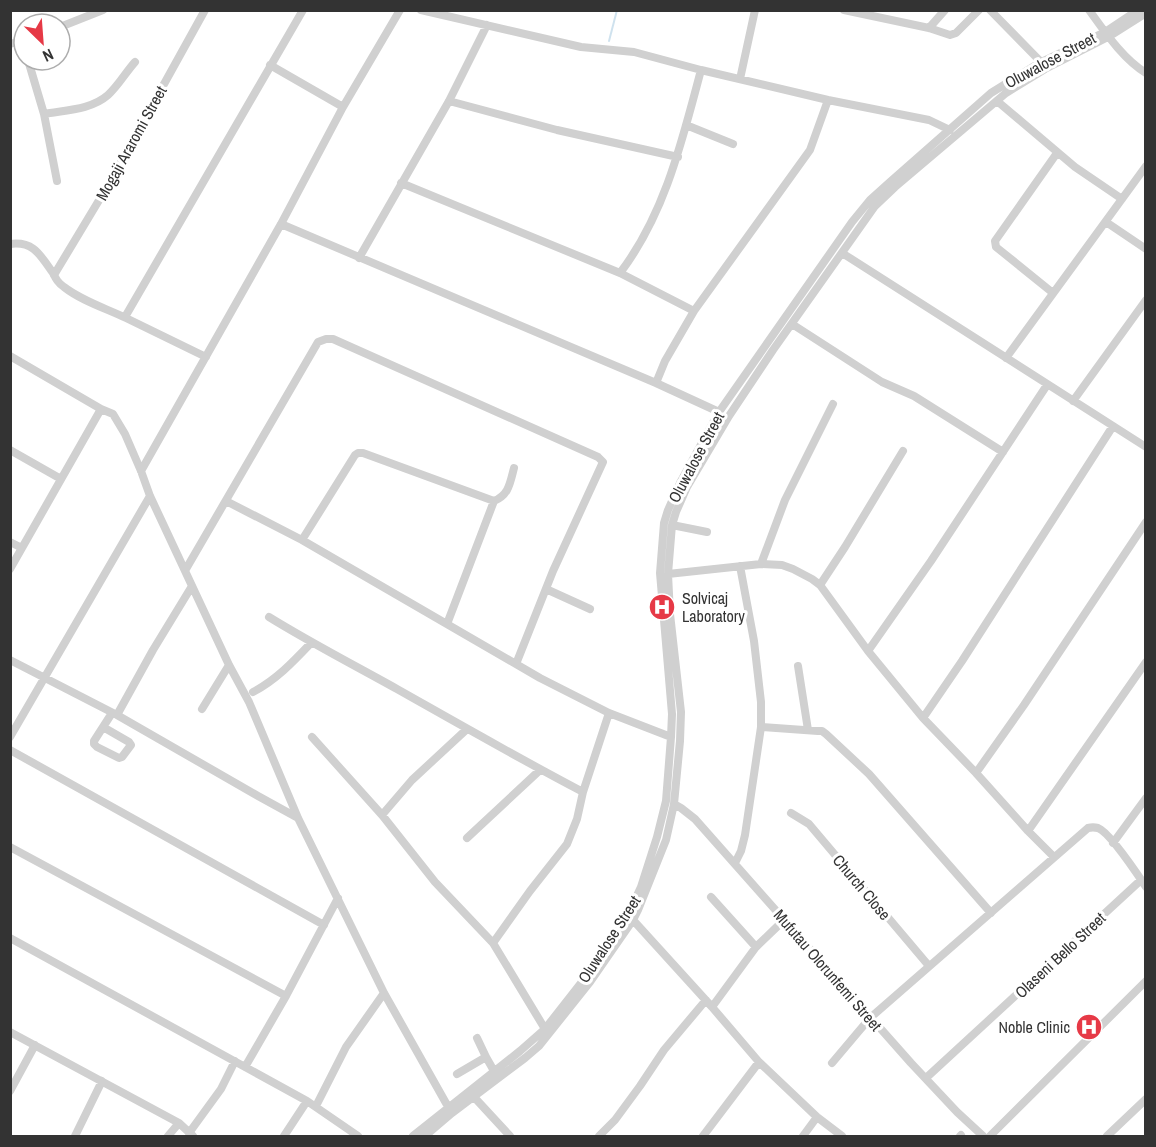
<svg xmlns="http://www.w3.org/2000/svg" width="1156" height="1147" viewBox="0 0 1156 1147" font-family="'Archivo Narrow',sans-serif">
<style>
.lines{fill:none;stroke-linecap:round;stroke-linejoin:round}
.stream{stroke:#cfe2ee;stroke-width:2}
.minor{stroke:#d0d0d0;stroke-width:8}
.labels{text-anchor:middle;stroke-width:6;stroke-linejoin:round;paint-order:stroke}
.street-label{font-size:16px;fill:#333;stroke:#fff}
.poi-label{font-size:16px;fill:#333;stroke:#fff;text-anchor:start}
</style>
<rect width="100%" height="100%" fill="#fff"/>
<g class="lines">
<!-- stream -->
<path class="stream" d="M 609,41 L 617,10"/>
<!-- minor -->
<path class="minor" d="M 421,10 L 581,47 L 634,52 L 701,70 L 828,100 L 929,120 L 950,130
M 844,10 L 929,28 L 950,35 L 956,33 L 979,10
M 990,10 L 1041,62
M 1089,10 C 1105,32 1123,59 1146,73
M 60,27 L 103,10
M 929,28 L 945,10
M 10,44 L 24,40
M 28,60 L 44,114 L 57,181
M 270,65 L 343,107
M 740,79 L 755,10
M 449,101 L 557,130 L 678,157
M 997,101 L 1075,167 L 1122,199
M 44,114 C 65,110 91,110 108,95 C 118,86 126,72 135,62
M 686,125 L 733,144
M 401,183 L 620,273 L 694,311
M 1106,222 L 1146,249
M 281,224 L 656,383 L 719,412
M 10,244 C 34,241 40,255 53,273 C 56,279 58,283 64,287 C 82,301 105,308 126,318 C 153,331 179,344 206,357
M 842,253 L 1146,447
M 359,258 L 449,101 L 487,25
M 620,273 C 665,214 682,141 701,70
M 54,275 L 107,187 L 205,10
M 1053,293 L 1001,251 L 996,247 L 995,241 L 1057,153
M 125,317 L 303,10
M 792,324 L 882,382 L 914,396 L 1003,452
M 10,356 L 101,409 L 113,414 L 125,434 L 141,471 L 150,496 L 229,665 L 249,702 L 298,818 L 384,993 L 451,1112
M 1006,358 L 1146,166
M 656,383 L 665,361 L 694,311 L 810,150 L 828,100
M 1073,401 L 1146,300
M 10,450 L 61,479
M 141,471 L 281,224 L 343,107 L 400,10
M 226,501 L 302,540 L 540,678 L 609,713 L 671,737
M 672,525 L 707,532
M 302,540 L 355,455 L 358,453 L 363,453 L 494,501
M 10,542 L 22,548
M 761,564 L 785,500 L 833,404
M 10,569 L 101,409
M 186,569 L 318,342 L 326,339 L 333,339 L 598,457 L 603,462 L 553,571 L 516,664
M 668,574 L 761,564 L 782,565 L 793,569 L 812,579 L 820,585 L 868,651 L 923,718 L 976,773 L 1028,831 L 1054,857
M 820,585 L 845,547 L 903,451
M 546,589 L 590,609
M 269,617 C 311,643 354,665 397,689 C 459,724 520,759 583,792
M 447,624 L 494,501 C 509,495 510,483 514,468
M 868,651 L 931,561 L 1047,385
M 10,660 L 117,715 L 258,796 L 298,818
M 798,666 L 808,730
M 253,692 C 276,680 293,662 311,643
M 202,709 L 229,665
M 117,715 L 153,650 L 192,586
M 923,718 L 962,661 L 1113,426
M 103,727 L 129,742 L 131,745 L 122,757 L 119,758 L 97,747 L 94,744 L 94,741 L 112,713
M 761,727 L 818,731 L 822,731 L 826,734 L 869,774 L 991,913
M 10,737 L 150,496
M 312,737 L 382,815 L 435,882 L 493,943 L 545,1029
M 10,750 L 324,925
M 976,773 L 1024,705 L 1146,522
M 674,804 L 681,808 L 695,819 L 911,1063 L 957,1112 L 983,1136
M 791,813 L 809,824 L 929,966
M 382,815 L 412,780 L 467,729
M 1028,831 L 1146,662
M 467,838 L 540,770
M 1113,843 L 1146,798
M 10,847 L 286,996
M 735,863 L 741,851 L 745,835 L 761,727 L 761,702 L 754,641 L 740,566
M 711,897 L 756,947
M 633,920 L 712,1007 L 759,1062 L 817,1117 L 842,1136
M 10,938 L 307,1101 L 358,1136
M 493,943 L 530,891 L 567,844 L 577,819 L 583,792 L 609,713
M 712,1007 L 756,947 L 784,920
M 10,1032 L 179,1123 L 193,1136
M 477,1038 L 486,1057
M 832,1063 L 870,1018 L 1088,828 C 1092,827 1094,827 1098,828 C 1109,832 1138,875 1146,887
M 245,1067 L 286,996 L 338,898
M 457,1074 L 486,1057 L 494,1071
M 926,1078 L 1141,880
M 10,1091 L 35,1045
M 474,1097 L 510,1136
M 316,1106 L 346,1047 L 384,993
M 189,1133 L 221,1089 L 235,1061
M 75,1136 L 102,1081
M 168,1136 L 179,1123
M 284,1136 L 307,1101
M 413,1136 L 520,1051 L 545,1029 L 585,978 L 627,917 L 641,887 L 657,837 L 666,801 L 671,737 L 672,714 L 660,573 L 664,523 L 668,510 L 680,483 L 719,412 L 852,222 L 870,200 L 890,182 L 991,93 L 1041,62 L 1105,32 L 1138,10
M 425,1136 L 452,1113 L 525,1058 L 539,1046 L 590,982 L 633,920 L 638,910 L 666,840 L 674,804 L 680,741 L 681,712 L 670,614 L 668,574 L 672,525 L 676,512 L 687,487 L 729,416 L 773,350 L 875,206 L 895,187 L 1006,93 L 1045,69 L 1108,37 L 1146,13
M 599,1136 L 615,1120 L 640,1086 L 664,1050 L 706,1000
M 703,1136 L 759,1062
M 803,1136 L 817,1117
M 960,1136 L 961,1135
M 990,1136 L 1146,981
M 1107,1136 L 1146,1099"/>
</g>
<!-- icons -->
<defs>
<symbol id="hospital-disc" viewBox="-11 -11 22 22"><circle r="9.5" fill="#e63946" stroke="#fff"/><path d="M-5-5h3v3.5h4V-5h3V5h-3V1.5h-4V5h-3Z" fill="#fff"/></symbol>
</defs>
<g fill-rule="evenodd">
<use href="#hospital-disc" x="647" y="592" width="30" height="30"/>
<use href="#hospital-disc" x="1074" y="1012" width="30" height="30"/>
</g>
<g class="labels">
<!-- street labels -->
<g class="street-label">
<text transform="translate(1050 60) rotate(-28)" y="6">Oluwalose Street</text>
<text transform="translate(131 143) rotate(-61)" y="6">Mogaji Araromi Street</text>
<text transform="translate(696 457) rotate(-62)" y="6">Oluwalose Street</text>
<text transform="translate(862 887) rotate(50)" y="6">Church Close</text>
<text transform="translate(609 939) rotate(-57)" y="6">Oluwalose Street</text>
<text transform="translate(1060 955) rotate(-43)" y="6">Olaseni Bello Street</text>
<text transform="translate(828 970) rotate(49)" y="6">Mufutau Olorunfemi Street</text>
</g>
<!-- poi labels -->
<g class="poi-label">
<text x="682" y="604">Solvicaj<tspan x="682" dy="18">Laboratory</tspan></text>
<text x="1070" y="1033" text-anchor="end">Noble Clinic</text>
</g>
</g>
<!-- border -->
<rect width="1156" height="1147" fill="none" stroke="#333333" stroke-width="24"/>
<!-- north arrow -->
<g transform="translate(42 42) rotate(155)"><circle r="28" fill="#ffffff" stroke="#adadad" stroke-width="1.5"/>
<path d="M0-4.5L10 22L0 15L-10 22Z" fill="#e63946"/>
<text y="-9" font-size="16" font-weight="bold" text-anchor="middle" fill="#333333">N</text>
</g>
</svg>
